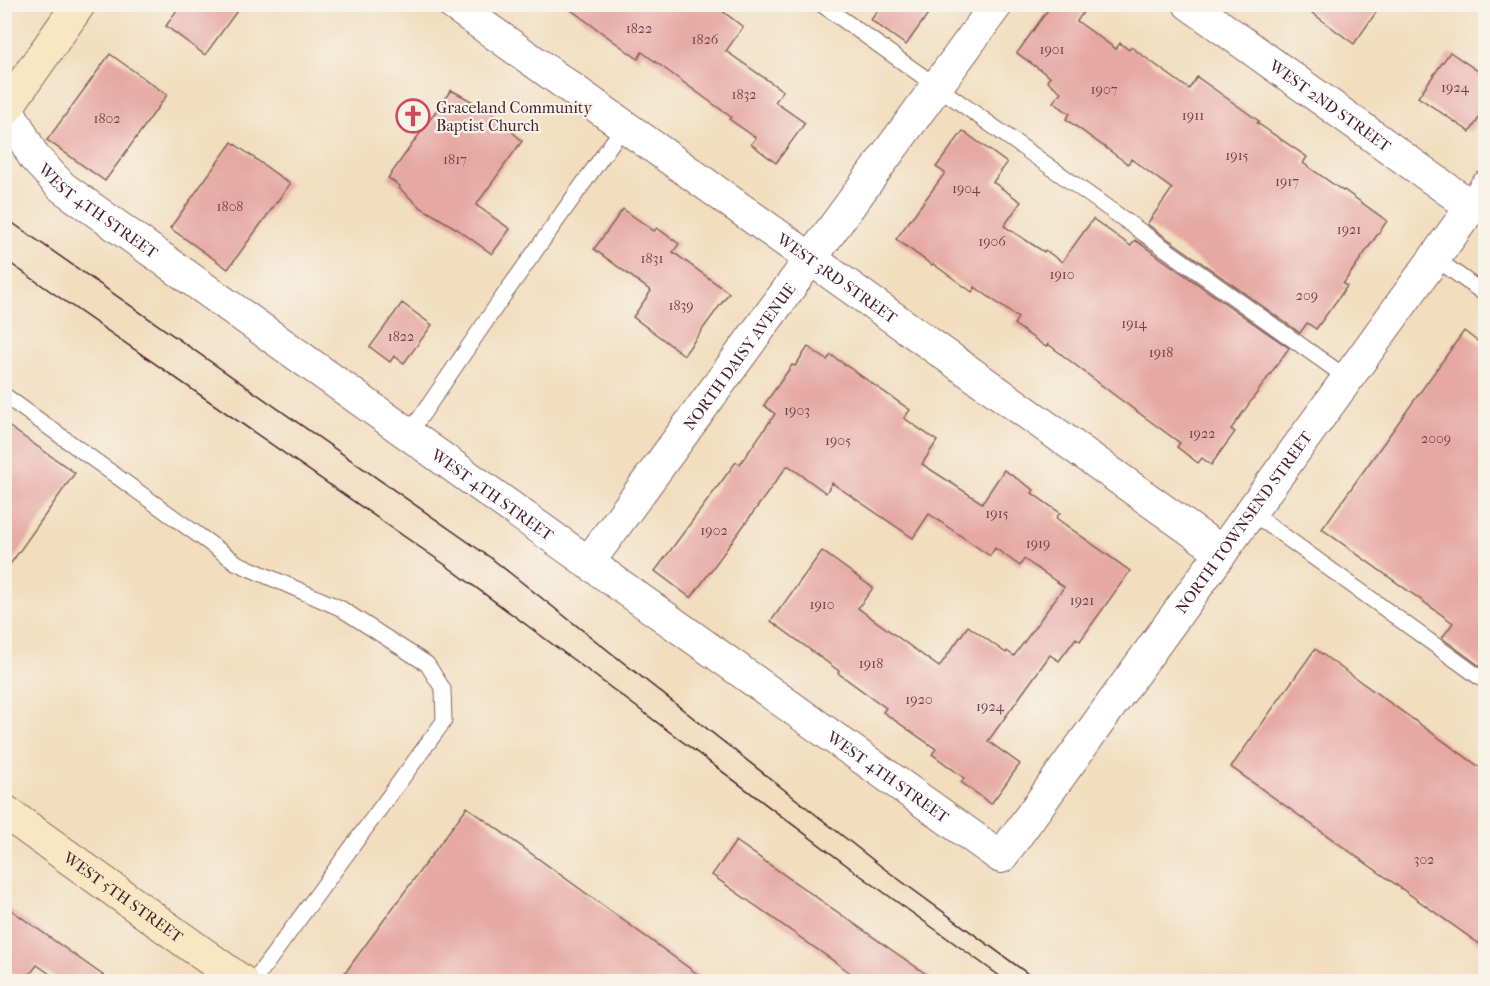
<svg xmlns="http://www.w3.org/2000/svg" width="1490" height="986" viewBox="0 0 1490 986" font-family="'IM FELL French Canon',serif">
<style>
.building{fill:#e6a8a3}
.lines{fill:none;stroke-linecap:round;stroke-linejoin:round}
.lane-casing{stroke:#85625e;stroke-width:17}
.street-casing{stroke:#85625e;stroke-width:34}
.secondary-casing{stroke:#85625e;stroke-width:35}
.lane{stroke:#fff;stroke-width:15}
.street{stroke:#fff;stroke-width:32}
.secondary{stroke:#f9e7c3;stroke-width:33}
.tram{stroke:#4a1f2b;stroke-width:1.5}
.labels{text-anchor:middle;stroke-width:4.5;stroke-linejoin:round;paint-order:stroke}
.number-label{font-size:14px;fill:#714149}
.street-label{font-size:16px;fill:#4a1f2b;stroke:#f7f3e8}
.poi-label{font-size:16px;fill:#4a1f2b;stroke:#f7f3e8;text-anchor:start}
</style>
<rect width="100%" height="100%" fill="#f7f3e8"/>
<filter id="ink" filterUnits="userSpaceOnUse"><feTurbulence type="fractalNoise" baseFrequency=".0167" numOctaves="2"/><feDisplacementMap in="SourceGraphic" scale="12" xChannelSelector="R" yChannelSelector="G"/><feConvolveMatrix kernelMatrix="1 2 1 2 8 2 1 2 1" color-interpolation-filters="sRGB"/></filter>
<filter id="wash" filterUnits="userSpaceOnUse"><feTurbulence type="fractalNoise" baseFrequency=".008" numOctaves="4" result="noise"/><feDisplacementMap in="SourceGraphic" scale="24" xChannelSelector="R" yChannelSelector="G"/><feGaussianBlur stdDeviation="1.35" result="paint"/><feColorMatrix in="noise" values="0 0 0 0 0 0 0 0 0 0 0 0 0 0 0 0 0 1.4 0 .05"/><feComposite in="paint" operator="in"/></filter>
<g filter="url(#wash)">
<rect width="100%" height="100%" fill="#f2ddbe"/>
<g id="blocks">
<!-- building -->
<path class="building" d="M 181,4 L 242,4 L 205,55 L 166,26 Z
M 563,4 L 713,4 L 743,27 L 726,51 L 783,91 L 775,102 L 805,123 L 776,163 L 751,144 L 756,138 L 729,119 L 731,117 L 642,52 L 638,59 Z
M 882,4 L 935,4 L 906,45 L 871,20 Z
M 1052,4 L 1089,4 L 1077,21 L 1116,49 L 1120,43 L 1129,50 L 1131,47 L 1189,89 L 1197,77 L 1259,121 L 1257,123 L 1307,157 L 1303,163 L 1343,191 L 1344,190 L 1387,221 L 1343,284 L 1347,286 L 1345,289 L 1316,329 L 1307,323 L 1300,333 L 1147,224 L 1172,189 L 1131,159 L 1128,164 L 1066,119 L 1070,114 L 1053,102 L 1061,92 L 1047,81 L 1050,77 L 1017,53 Z
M 1300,4 L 1382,4 L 1354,44 Z
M 1450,52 L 1485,76 L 1485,109 L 1470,132 L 1418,97 Z
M 110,54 L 167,95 L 105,181 L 47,140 Z
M 451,90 L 490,111 L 522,141 L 476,205 L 510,229 L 492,254 L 457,229 L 420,207 L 399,188 L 400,186 L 388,178 Z
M 963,131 L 1007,163 L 993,182 L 1021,202 L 1004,226 L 1044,252 L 1045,250 L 1062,262 L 1093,219 L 1131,246 L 1135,240 L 1289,348 L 1231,429 L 1235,432 L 1211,465 L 1202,458 L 1198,463 L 1177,447 L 1180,443 L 1117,397 L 1048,344 L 1046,347 L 1014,324 L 1018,318 L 975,287 L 972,292 L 933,264 L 932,265 L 896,239 L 945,173 L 936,167 Z
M 232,142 L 290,184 L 228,269 L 170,228 Z
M 623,209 L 654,231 L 657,228 L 679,244 L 673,252 L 729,293 L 684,355 L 633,317 L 651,291 L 594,249 Z
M 402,303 L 432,325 L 404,363 L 394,356 L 390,362 L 370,347 Z
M 1464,331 L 1485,347 L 1485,670 L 1442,638 L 1453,623 L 1322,529 Z
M 808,347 L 827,360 L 831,355 L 910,410 L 904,418 L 937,441 L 922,464 L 982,503 L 1004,470 L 1034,490 L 1032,493 L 1060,513 L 1056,518 L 1130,571 L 1080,641 L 1076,638 L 1059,661 L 1050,655 L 988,741 L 1020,764 L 991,804 L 961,782 L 964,778 L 932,754 L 936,749 L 883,712 L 886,708 L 838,673 L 839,671 L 771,621 L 822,551 L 873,588 L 858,608 L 939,667 L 968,626 L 1006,653 L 1007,651 L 1014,656 L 1064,587 L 1024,559 L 1020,566 L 995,548 L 990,556 L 929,514 L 913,538 L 832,483 L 826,493 L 789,466 L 787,466 L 691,598 L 655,571 L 736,462 L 740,464 L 775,414 L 764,405 L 792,365 L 795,366 Z
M 4,423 L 75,473 L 4,573 Z
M 1315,649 L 1485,771 L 1485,948 L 1231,767 Z
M 467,807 L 707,981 L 339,981 Z
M 736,841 L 936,981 L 862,981 L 712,875 Z
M 4,905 L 111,981 L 60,981 L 37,965 L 25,981 L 24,981 L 4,968 Z"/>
</g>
</g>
<g filter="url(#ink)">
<use href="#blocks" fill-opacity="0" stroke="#85625e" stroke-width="1.5"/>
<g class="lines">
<defs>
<path id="lane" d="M 821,4 L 1347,378
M 1435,258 L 1486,295
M 4,395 L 237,563 L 340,608 L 427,664 L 443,689 L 444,721 L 253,982
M 409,434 L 497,305 L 624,126
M 1251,512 L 1486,682"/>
<g id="street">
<path id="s1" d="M 453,4 L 1222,552"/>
<path id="s2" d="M 1189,4 L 1472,207"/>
<path id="s3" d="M 7,108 L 34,157 L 62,187 L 1001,857 L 1486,187"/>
<path id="s4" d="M 588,563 L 997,4"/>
</g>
<g id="secondary">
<path d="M 4,111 L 79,4"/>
<path id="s5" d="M 4,811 L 242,982"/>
</g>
</defs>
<!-- lane casing -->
<use href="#lane" class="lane-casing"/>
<!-- street casing -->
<use href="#street" class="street-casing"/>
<!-- secondary casing -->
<use href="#secondary" class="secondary-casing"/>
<!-- lane -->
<use href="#lane" class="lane"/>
<!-- street -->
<use href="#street" class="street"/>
<!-- secondary -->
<use href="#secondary" class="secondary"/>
<!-- tram -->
<path class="tram" d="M 4,217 L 491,558 L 882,867 L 1039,982
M 4,259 L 444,564 L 590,672 L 857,873 L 1008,982"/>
</g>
</g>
<!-- icons -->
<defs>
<symbol id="church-ring" viewBox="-11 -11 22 22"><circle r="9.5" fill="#f7f3e8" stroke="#d1495b" stroke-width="1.5"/><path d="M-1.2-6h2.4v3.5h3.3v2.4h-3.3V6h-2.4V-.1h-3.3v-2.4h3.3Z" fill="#d1495b"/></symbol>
</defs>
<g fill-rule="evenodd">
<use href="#church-ring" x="394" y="97" width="38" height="38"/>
</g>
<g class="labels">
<!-- number labels -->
<g class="number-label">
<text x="639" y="33">1822</text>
<text x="705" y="44">1826</text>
<text x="1052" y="54">1901</text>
<text x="1455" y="92">1924</text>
<text x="1104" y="94">1907</text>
<text x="744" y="99">1832</text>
<text x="1193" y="120">1911</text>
<text x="107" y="123">1802</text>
<text x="1237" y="160">1915</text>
<text x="455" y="164">1817</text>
<text x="1287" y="186">1917</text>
<text x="966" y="193">1904</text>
<text x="230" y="211">1808</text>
<text x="1349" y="234">1921</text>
<text x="992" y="246">1906</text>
<text x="652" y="263">1831</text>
<text x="1062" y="279">1910</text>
<text x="1307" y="300">209</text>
<text x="681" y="310">1839</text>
<text x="1134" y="328">1914</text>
<text x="401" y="341">1822</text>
<text x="1161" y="357">1918</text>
<text x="797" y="415">1903</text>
<text x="1202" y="438">1922</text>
<text x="1436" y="443">2009</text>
<text x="838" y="445">1905</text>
<text x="997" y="518">1915</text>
<text x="714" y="535">1902</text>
<text x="1038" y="548">1919</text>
<text x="1082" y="605">1921</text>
<text x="822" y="609">1910</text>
<text x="871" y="668">1918</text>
<text x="919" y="704">1920</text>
<text x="990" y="711">1924</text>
<text x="1424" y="864">302</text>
</g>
<!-- street labels -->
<g class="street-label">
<text dy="6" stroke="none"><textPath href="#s2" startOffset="174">WEST 2ND STREET</textPath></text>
<text dy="6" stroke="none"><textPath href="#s3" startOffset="140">WEST 4TH STREET</textPath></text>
<text dy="6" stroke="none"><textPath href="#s1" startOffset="472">WEST 3RD STREET</textPath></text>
<text dy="6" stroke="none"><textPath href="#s4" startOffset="256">NORTH DAISY AVENUE</textPath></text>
<text dy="6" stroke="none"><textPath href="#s3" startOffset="626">WEST 4TH STREET</textPath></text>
<text dy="6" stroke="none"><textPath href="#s3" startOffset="1664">NORTH TOWNSEND STREET</textPath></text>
<text dy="6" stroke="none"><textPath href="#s3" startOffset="1112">WEST 4TH STREET</textPath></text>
<text dy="6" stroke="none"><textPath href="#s5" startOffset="147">WEST 5TH STREET</textPath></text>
</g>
<!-- poi labels -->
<g class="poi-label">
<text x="436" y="113">Graceland Community<tspan x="436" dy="18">Baptist Church</tspan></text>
</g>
</g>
<!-- margin -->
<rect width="1490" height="986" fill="none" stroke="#f7f3e8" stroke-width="24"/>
</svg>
